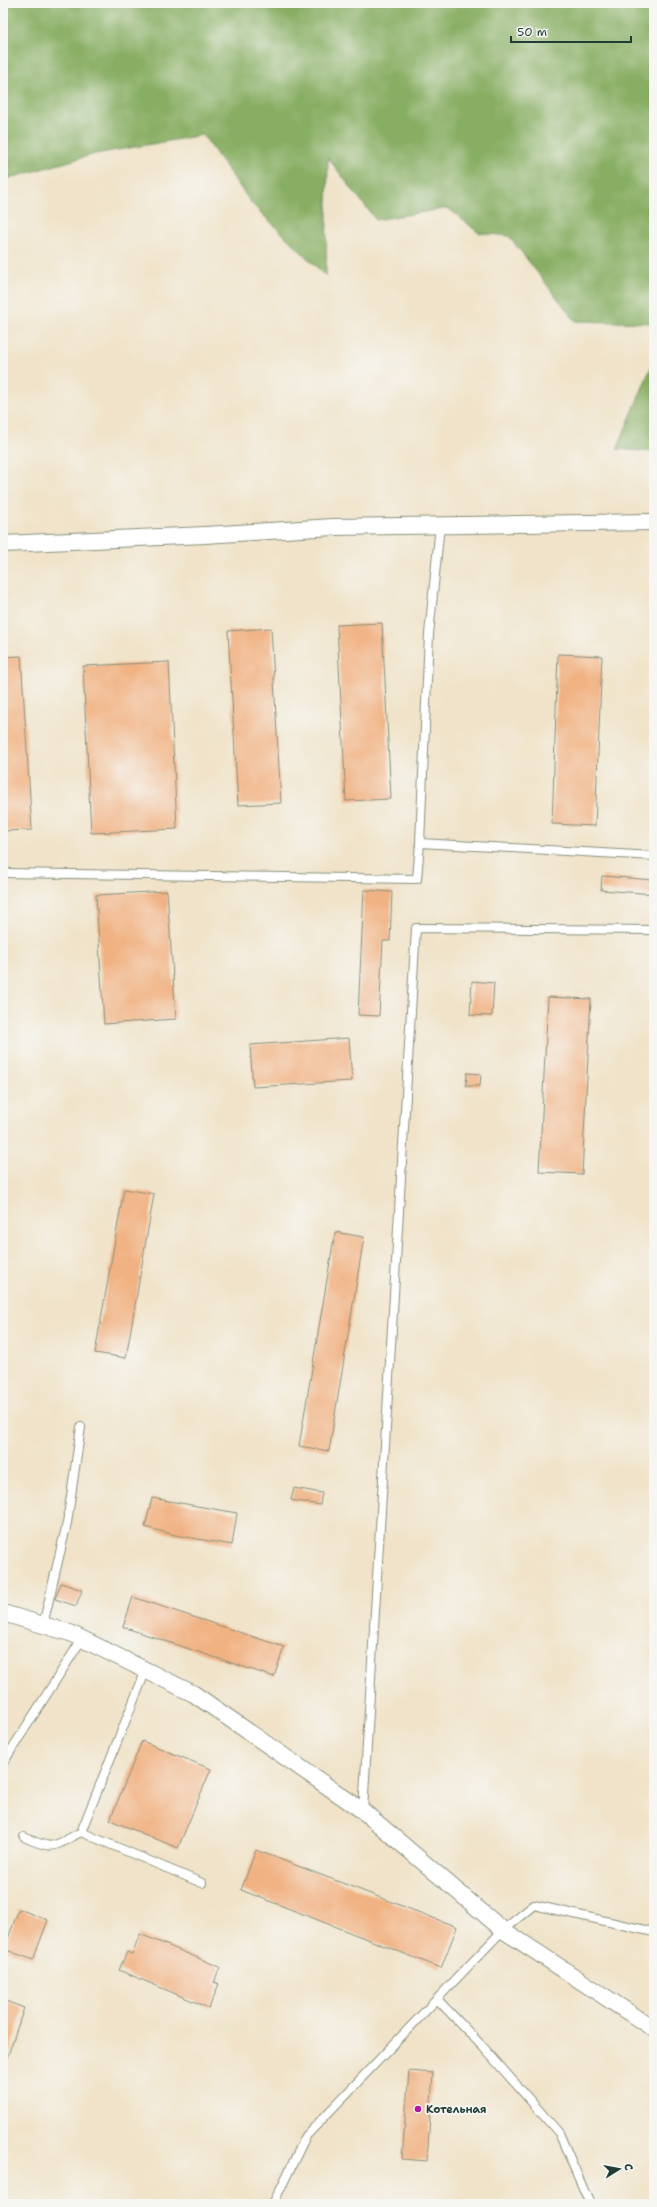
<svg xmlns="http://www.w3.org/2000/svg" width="657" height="2207" viewBox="0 0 657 2207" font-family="'Shantell Sans',sans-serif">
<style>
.forest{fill:#88ae64;stroke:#54764c}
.building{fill:#f1b283}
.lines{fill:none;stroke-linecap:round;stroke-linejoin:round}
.service-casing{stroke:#88907e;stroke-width:10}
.minor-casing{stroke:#88907e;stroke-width:18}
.service{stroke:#fff;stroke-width:8}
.minor{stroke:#fff;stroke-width:16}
.poi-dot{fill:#b5179e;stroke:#f6f6f2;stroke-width:1.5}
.labels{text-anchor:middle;stroke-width:4;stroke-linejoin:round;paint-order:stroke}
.poi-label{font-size:11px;font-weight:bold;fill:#1f3d34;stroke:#f6f6f2;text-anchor:start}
</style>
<rect width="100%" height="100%" fill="#f6f6f2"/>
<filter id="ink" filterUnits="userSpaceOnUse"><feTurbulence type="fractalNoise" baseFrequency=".025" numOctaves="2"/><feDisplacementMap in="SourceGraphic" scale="8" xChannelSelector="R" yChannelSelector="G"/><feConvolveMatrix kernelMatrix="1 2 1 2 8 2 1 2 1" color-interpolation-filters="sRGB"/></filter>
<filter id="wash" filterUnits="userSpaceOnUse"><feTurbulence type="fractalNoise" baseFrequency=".012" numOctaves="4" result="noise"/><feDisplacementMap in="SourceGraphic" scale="16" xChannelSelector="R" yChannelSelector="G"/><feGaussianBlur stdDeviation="0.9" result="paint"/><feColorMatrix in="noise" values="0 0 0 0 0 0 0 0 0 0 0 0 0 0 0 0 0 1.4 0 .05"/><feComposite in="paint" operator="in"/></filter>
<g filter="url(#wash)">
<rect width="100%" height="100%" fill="#f0e3c9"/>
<!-- forest -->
<path class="forest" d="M 3,3 L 654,3 L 654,323 L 575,321 L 509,236 L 479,233 L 448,208 L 376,220 L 328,158 L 326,276 L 252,204 L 203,135 L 95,154 L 3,180 Z
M 654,360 L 654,452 L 617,449 Z"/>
<g id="blocks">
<!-- building -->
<path class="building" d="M 382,623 L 391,799 L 346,801 L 337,625 Z
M 271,628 L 281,803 L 238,805 L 228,631 Z
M 558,654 L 602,656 L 595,826 L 552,824 Z
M 21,656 L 32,830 L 3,831 L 3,657 Z
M 169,662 L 177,829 L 91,833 L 83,666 Z
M 602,876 L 654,880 L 654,894 L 601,890 Z
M 364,890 L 392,892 L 390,941 L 383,941 L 379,1016 L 358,1015 Z
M 167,891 L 176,1019 L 104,1024 L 96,895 Z
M 472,981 L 494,983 L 492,1016 L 470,1015 Z
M 548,997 L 591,999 L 582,1174 L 539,1172 Z
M 349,1038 L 352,1081 L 253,1087 L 250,1045 Z
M 467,1073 L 481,1074 L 480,1086 L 466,1086 Z
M 124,1189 L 154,1194 L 126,1358 L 95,1353 Z
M 335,1232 L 364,1237 L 329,1451 L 299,1446 Z
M 294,1488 L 322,1493 L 320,1505 L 291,1500 Z
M 152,1498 L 237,1513 L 232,1545 L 175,1535 L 145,1527 Z
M 61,1583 L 82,1590 L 76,1606 L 55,1599 Z
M 133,1597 L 284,1647 L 274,1677 L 123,1627 Z
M 142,1741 L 211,1769 L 178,1848 L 110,1820 Z
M 256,1850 L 457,1927 L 441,1968 L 241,1890 Z
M 19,1909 L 48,1920 L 33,1960 L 4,1949 Z
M 140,1934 L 220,1967 L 214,1982 L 219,1984 L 209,2008 L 119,1970 L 127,1952 L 132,1954 Z
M 3,2000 L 24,2008 L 5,2064 L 3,2064 Z
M 409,2071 L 433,2073 L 427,2161 L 402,2159 Z"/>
</g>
</g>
<g filter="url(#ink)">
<use href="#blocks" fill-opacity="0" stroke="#88907e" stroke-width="1"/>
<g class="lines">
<defs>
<path id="service" d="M 440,525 L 429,634 L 420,843 L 654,856
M 3,873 L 417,879 L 420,843
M 43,1625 L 67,1523 L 81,1427
M 146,1670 L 81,1832 L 202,1883
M 3,1763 L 82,1639
M 363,1811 L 416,928 L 654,930
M 24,1837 C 55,1851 52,1847 81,1832
M 437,1999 L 484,2048 L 559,2133 L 590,2204
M 273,2204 L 306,2136 L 503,1930 L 534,1905 L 654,1932"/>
<path id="minor" d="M 3,544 L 205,535 L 333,527 L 654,522
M 3,1613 L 70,1633 L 194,1694 L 363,1811 L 503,1930 L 654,2029"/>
</defs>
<!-- service casing -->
<use href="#service" class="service-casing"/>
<!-- minor casing -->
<use href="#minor" class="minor-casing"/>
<!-- service -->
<use href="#service" class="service"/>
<!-- minor -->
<use href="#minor" class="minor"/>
</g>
</g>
<!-- markers -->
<circle class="poi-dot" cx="418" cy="2109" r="4"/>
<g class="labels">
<!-- poi labels -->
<g class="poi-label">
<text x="426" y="2113">Котельная</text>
</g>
</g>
<!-- margin -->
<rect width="657" height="2207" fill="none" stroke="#f6f6f2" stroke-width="16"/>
<!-- north arrow -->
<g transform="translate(619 2169) rotate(79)" stroke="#f6f6f2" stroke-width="3" paint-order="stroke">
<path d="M0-3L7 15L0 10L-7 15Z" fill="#1f3d34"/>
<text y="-6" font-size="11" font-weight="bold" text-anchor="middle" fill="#1f3d34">С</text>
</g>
<!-- scale -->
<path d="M511 36v6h120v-6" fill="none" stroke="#1f3d34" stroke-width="2"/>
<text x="517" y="36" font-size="12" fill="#1f3d34" stroke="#f6f6f2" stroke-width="3" paint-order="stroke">50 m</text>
</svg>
